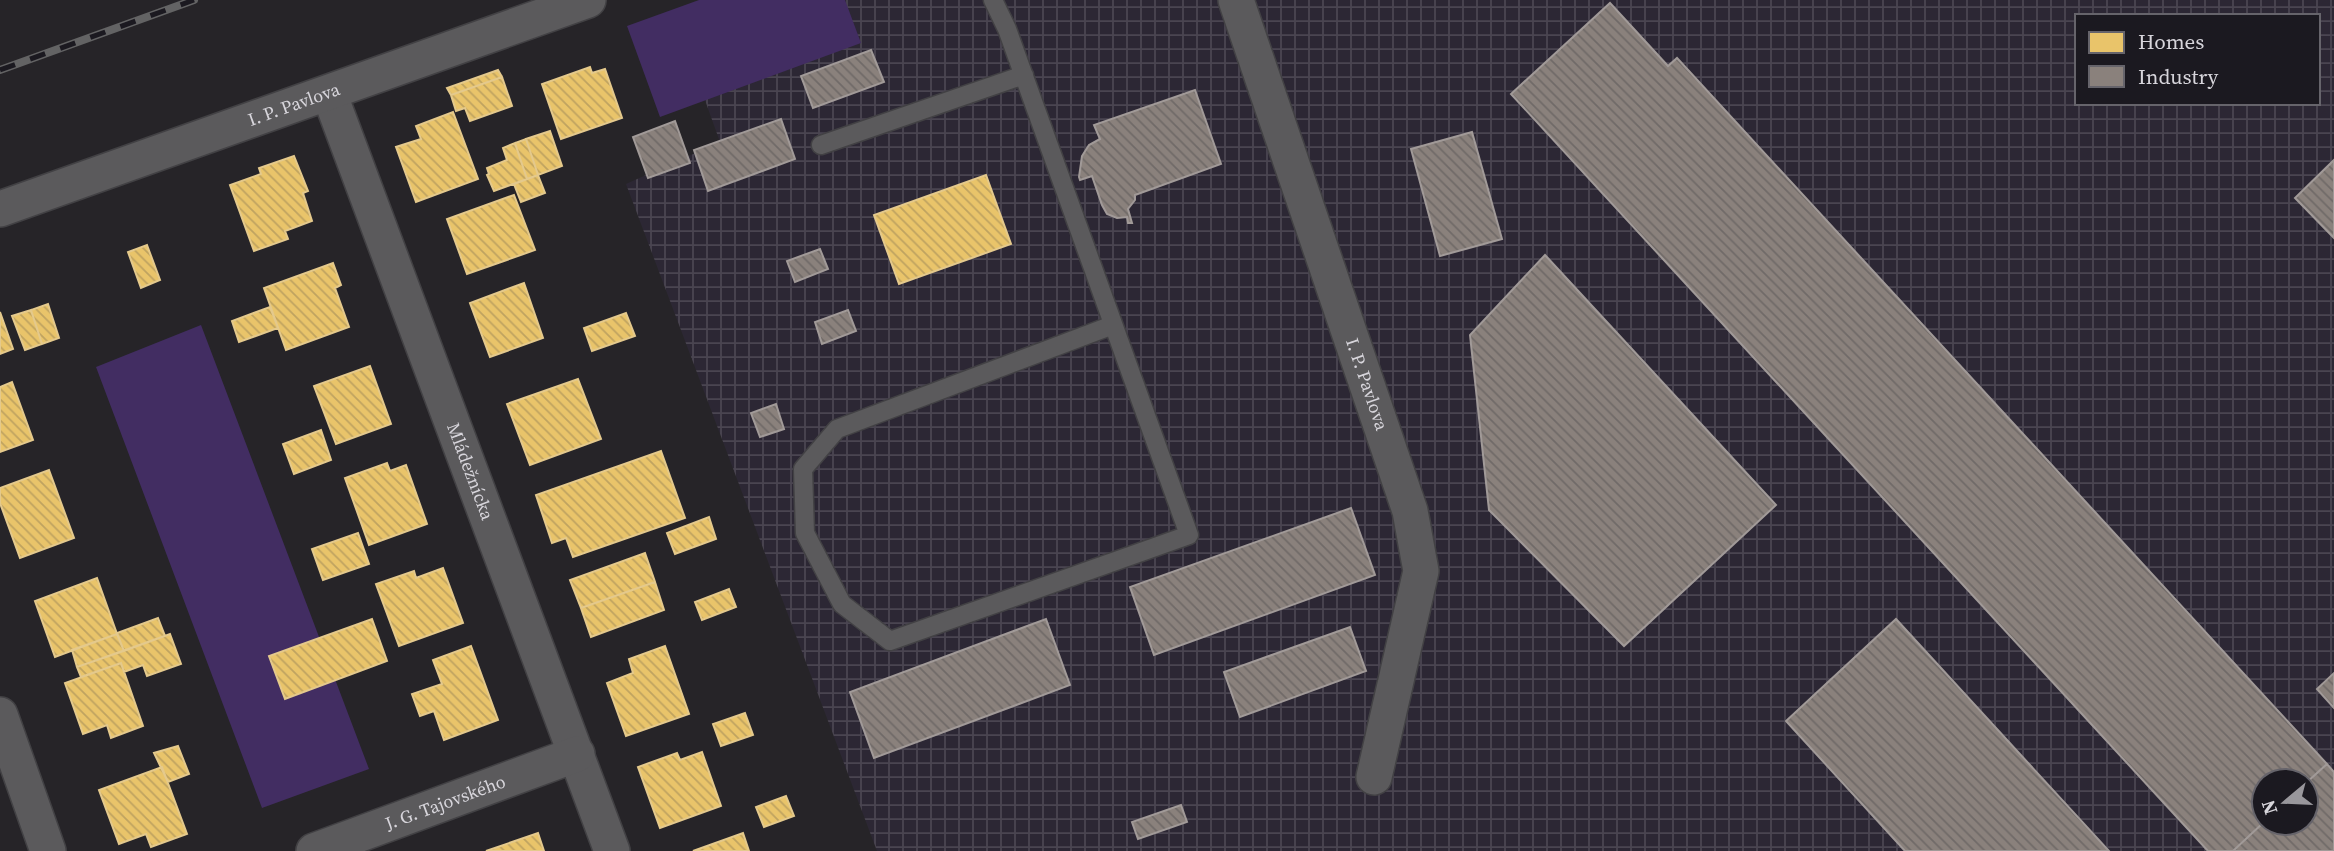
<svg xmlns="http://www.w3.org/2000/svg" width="2334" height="851" viewBox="0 0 2334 851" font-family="'Source Serif 4',serif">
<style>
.industrial{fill:url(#industrial-grid);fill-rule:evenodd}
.green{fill:#422d62}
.homes{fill:url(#homes-back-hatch);stroke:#e4c98c;stroke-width:2}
.industry{fill:url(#industry-back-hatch);stroke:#a19a98;stroke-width:2}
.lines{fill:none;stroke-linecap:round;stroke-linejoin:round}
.service-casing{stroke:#424144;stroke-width:21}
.minor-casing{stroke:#424144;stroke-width:38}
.service{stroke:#5b5a5c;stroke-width:18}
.minor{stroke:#5b5a5c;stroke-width:35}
.rail-casing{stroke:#636364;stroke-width:8}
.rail{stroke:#1b1920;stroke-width:5;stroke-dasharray:16;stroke-linecap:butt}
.labels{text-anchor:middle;stroke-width:7;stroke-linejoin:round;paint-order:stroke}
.street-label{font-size:18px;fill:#d7d5db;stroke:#1b1920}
</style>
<defs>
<pattern id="industrial-grid" width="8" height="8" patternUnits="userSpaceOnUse" patternTransform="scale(1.75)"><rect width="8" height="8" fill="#2c2734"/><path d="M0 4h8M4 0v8" fill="none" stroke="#4a4551"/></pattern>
<pattern id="homes-back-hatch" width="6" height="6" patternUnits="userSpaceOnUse" patternTransform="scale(1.75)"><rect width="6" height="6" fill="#e9c46a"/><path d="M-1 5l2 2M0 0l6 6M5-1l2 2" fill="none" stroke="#bfa360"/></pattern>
<pattern id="industry-back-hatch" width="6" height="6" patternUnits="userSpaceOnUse" patternTransform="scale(1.75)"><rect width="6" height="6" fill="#8a817c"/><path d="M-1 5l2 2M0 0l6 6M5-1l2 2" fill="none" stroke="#706a68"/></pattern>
</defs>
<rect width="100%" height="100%" fill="#262428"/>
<!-- industrial -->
<path class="industrial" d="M 779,0 L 2334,0 L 2334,851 L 877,851 L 626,184 L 720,142 L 682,36 ZM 2077,16 L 2318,16 L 2318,103 L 2077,103 ZM 2264,781 L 2306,781 L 2306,823 L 2264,823 Z"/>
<!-- green -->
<path class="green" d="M 699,0 L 845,0 L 861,43 L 660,117 L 627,26 Z
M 201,325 L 369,769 L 262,808 L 96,367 Z"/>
<!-- homes -->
<path class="homes" d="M 590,67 L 592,73 L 605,69 L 622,118 L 561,139 L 542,84 Z
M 498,70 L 502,77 L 451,95 L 447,88 Z
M 502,77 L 512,106 L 470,121 L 465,108 L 456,111 L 451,95 Z
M 453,112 L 478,179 L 416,202 L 396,147 L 421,139 L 416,126 Z
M 550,131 L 562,166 L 538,175 L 526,139 Z
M 526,139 L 538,175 L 527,179 L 515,143 Z
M 515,143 L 527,179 L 494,191 L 487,175 L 489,174 L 487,168 L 507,160 L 503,148 Z
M 294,156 L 308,191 L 303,193 L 312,221 L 285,231 L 288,239 L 254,251 L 230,185 L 261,174 L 259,168 Z
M 538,175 L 545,193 L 521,202 L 514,184 Z
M 986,175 L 1011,244 L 899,284 L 874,215 Z
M 514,195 L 535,250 L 467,274 L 447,219 Z
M 147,245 L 160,280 L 141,288 L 128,252 Z
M 333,263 L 341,285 L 335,288 L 349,327 L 286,350 L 264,288 Z
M 524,283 L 543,338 L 490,357 L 470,303 Z
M 48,304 L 59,338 L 42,344 L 31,310 Z
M 270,307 L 278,328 L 239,342 L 232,321 Z
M 31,310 L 42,344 L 25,350 L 12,316 Z
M 0,312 L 13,349 L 0,354 Z
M 626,313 L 635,336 L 592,351 L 584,328 Z
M 370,366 L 391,424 L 336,444 L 314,386 Z
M 578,379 L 601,439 L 530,465 L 507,404 Z
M 12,382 L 33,440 L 0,452 L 0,387 Z
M 321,430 L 331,460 L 294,474 L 283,444 Z
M 661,451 L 685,518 L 573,557 L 566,538 L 552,543 L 536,495 Z
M 387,463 L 390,471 L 406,465 L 427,524 L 369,545 L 345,478 Z
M 49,470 L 74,538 L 20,558 L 0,503 L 0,488 Z
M 709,517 L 716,539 L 675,554 L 667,533 Z
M 358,533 L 369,564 L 323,580 L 312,549 Z
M 645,553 L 655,582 L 581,608 L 570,580 Z
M 443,568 L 463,623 L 399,646 L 376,584 L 414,571 L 416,578 Z
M 97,578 L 117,634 L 55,657 L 35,601 Z
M 655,582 L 664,610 L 591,637 L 581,608 Z
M 729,589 L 736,607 L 702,620 L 695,602 Z
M 158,618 L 165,636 L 124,651 L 117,633 Z
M 372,619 L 387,661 L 285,699 L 269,656 Z
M 117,634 L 124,651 L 77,667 L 72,650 Z
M 170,634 L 181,664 L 147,676 L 143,665 L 124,672 L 121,663 L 81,677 L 77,667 Z
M 471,646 L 498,720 L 444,740 L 434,711 L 420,716 L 412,694 L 442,684 L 433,660 Z
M 665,646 L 689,714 L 626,736 L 607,683 L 633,673 L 629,659 Z
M 121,663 L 143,726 L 111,738 L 107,725 L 83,734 L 65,683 Z
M 745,713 L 753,735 L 721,746 L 713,724 Z
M 178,746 L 189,774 L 168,782 L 154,753 Z
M 702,752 L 721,806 L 660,828 L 638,767 L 677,753 L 680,760 Z
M 162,767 L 187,834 L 151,847 L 146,834 L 119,844 L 99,790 Z
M 786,796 L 794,816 L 764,827 L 756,807 Z
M 538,833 L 544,851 L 486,851 Z
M 743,833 L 749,851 L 693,851 Z"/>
<!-- industry -->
<path class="industry" d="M 1610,3 L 1668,66 L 1677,58 L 2327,764 L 2306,783 L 2306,781 L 2264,781 L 2264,822 L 2233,851 L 2208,851 L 1511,94 Z
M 871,50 L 884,82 L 813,108 L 801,76 Z
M 1195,90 L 1221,164 L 1135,195 L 1135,200 L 1128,209 L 1132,223 L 1128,223 L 1127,217 L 1117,218 L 1107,214 L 1102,205 L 1092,176 L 1080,180 L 1079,177 L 1082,156 L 1089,145 L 1100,139 L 1094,125 Z
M 781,119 L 795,159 L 708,191 L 694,150 Z
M 675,121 L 690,163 L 648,178 L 633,137 Z
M 1472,132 L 1502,239 L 1440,256 L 1411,149 Z
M 2334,160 L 2334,238 L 2295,198 Z
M 820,249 L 828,269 L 795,282 L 787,261 Z
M 1545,255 L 1776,505 L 1624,646 L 1489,510 L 1470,335 Z
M 848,310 L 856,331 L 822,344 L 815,322 Z
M 776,404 L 784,429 L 760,437 L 751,413 Z
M 1351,508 L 1375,575 L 1154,655 L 1130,587 Z
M 1046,619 L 1070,685 L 874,758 L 850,692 Z
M 1896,619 L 2109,851 L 1905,851 L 1786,721 Z
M 1350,627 L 1366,671 L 1240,717 L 1224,672 Z
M 2334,673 L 2334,708 L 2317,689 Z
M 2327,764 L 2334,772 L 2334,851 L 2233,851 L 2264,822 L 2306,823 L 2306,783 Z
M 1181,805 L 1187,822 L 1138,839 L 1132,822 Z"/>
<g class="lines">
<defs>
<path id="service" d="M 993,0 L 1007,29 L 1189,535 L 890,641 L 842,604 L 805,533 L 803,469 L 837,429 L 1113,325
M 821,145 L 1024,75"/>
<g id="minor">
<path id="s1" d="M 1236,0 L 1410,511 L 1421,571 L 1374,777"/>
<path id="s2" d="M 329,93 L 612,851"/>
<path id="s3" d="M 0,209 L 588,0"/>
<path d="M 0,715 L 48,851"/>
<path id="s4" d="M 314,851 L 577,754"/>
</g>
</defs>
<!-- service casing -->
<use href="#service" class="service-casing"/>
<!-- minor casing -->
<use href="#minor" class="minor-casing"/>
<!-- service -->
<use href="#service" class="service"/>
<!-- minor -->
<use href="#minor" class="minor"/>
<defs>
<path id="rail" d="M 0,70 L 194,0"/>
</defs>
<!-- rail casing -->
<use href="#rail" class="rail-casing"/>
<!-- rail -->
<use href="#rail" class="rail"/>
</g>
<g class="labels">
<!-- street labels -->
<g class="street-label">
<text dy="6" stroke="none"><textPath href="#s3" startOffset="312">I. P. Pavlova</textPath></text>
<text dy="6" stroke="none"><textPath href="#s1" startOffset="406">I. P. Pavlova</textPath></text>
<text dy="6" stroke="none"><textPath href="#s2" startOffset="404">Mládežnícka</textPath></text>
<text dy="6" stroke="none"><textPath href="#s4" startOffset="140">J. G. Tajovského</textPath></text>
</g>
</g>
<!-- legend -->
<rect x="2075" y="14" width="245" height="91" fill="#1b1920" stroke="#66646b" stroke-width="2"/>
<rect x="2089" y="32" width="35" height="21" fill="#e9c46a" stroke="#66646b" stroke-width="2"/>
<text x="2138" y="49" font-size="21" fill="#d7d5db">Homes</text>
<rect x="2089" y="66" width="35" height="21" fill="#8a817c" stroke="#66646b" stroke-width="2"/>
<text x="2138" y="84" font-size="21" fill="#d7d5db">Industry</text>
<!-- north arrow -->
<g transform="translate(2285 802) rotate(251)"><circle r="33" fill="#1b1920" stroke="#66646b" stroke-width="2"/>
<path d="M0-5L12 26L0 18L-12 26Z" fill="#99979c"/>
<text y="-10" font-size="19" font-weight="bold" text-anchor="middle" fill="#d7d5db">N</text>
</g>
</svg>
